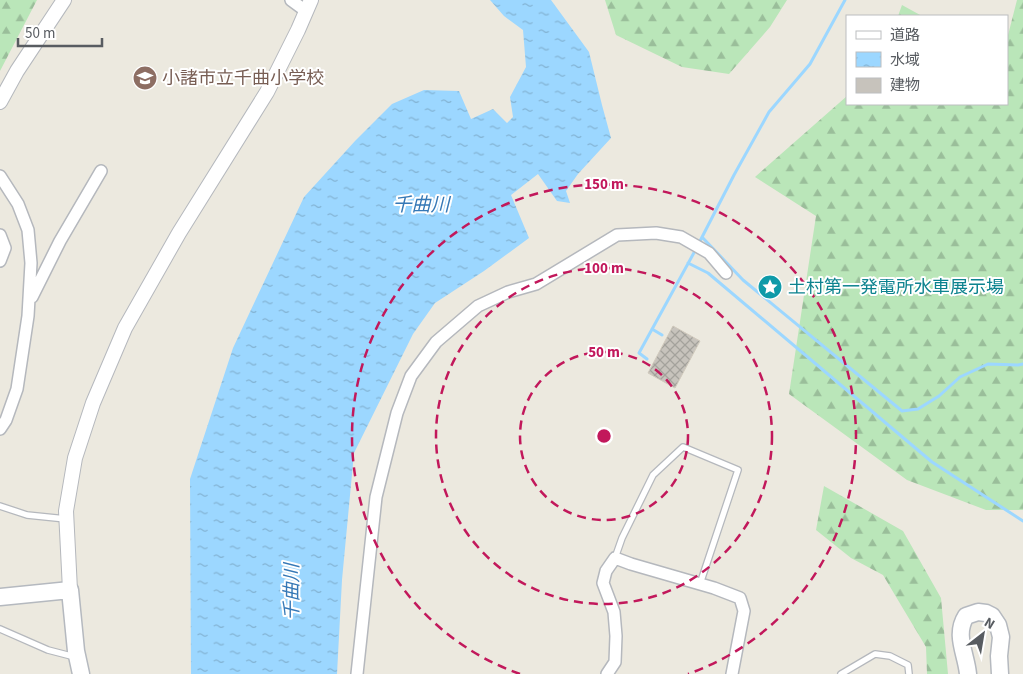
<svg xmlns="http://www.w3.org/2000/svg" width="1023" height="674" viewBox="0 0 1023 674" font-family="'Source Sans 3','Noto Sans JP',sans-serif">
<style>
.forest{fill:url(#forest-firs)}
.water{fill:url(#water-ripples)}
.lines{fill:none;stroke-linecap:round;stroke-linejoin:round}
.stream{stroke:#9cd7ff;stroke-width:3}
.building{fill:url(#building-cross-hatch);stroke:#d1cabd}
.service-casing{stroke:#b5b8bd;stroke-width:8}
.minor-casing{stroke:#b5b8bd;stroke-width:14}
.tertiary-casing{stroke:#b5b8bd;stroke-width:16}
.secondary-casing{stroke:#b5b9bf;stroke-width:19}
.service{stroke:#fff;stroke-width:5.5}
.minor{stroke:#fff;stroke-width:11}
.tertiary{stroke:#fff;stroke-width:14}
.secondary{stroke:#fff;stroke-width:16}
.ring{fill:none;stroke:#c2185b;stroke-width:2.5;stroke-dasharray:9 6}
.labels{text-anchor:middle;stroke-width:4;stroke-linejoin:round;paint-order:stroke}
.education-label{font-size:18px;fill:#785e54;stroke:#fff;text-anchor:start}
.culture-label{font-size:18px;fill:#0d838f;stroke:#fff;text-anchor:start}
.water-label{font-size:19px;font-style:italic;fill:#3578b6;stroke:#fff}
.centre{fill:#c2185b;stroke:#fff;stroke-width:2.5}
.ring-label{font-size:15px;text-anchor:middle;font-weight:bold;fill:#c2185b;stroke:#fff;stroke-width:4;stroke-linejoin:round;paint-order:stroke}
</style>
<defs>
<pattern id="forest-firs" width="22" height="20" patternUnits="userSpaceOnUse" patternTransform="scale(1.25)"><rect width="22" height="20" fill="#bae6b9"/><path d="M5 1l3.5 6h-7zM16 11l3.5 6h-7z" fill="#9abe9a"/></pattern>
<pattern id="water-ripples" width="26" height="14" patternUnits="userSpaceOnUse" patternTransform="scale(1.25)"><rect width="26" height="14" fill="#9cd7ff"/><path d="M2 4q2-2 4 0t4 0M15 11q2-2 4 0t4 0" fill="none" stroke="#82b2d2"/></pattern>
<pattern id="building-cross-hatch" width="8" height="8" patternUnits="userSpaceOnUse" patternTransform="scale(1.25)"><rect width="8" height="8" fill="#c7c3bc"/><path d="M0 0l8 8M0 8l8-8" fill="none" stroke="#a4a29c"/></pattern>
</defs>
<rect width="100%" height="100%" fill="#ece9df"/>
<!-- forest -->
<path class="forest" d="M 0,0 L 37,0 L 0,71 Z
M 605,0 L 787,0 L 770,27 L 729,74 L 682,67 L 616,35 Z
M 1017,0 L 1023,0 L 1023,510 L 986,510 L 907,480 L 789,394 L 816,216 L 755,177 L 847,96 L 847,104 L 1007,104 L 1007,39 Z
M 902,5 L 922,16 L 898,16 Z
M 824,486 L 903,531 L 941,598 L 948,674 L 927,674 L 926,647 L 883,575 L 851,558 L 816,530 Z"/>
<!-- water -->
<path class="water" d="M 490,0 L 551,0 L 589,52 L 602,105 L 611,138 L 578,174 L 566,191 L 570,203 L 557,201 L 538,174 L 511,195 L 529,238 L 484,271 L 435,303 L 413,334 L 354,453 L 342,580 L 337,674 L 191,674 L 190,479 L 233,348 L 304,197 L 355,141 L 392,104 L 424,90 L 459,91 L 471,119 L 493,109 L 507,123 L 513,117 L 510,97 L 526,67 L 523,30 L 504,16 Z"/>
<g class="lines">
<!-- stream -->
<path class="stream" d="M 702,237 L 743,280 L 902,411 L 918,409 L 939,396 L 960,377 L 988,364 L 1018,365 L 1023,364
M 699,243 L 734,175 L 769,112 L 810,64 L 845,0
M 688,263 L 708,273 L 932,462 L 1023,521
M 652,329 L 662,335
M 647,359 L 639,353 L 696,249"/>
</g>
<!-- building -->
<path class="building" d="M 673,326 L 700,341 L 675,388 L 648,373 Z"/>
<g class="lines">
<defs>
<path id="service" d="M 0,506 L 27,515 L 66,519
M 615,558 L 622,538 L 653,475 L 683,447 L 738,470 L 700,584
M 0,629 L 48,650 L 75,657
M 841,674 L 875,654 L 890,656 L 908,665 L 909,674"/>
<path id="minor" d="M 291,0 L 306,11
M 0,176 L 18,204 L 28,230 L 31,263 L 28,316 L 17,389 L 6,420 L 0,429
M 0,235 L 5,248 L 0,261
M 32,297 L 60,241 L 101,171
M 357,674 L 376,497 L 397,413 L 411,376 L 436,342 L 478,306 L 508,292 L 536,284 L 617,235 L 656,233 L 681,237 L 709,253 L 726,273
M 607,674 L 615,662 L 616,636 L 614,612 L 603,583 L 606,571 L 615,558 L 631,564 L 714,588 L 740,598 L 744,611 L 732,674"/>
<path id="tertiary" d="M 0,102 L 17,71 L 64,0
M 70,590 L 66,511 L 75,458 L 93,403 L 125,328 L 179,233 L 267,92 L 298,30 L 311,0"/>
<path id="secondary" d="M 0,597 L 70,590 L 76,651 L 81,674
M 968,674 C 966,653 954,635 966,616 L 978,612 L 986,613 L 992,616 L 998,625 L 1001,637 L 999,656 L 1000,674"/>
</defs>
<!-- service casing -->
<use href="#service" class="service-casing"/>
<!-- minor casing -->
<use href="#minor" class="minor-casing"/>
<!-- tertiary casing -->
<use href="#tertiary" class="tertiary-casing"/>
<!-- secondary casing -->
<use href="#secondary" class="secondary-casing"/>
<!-- service -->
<use href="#service" class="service"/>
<!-- minor -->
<use href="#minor" class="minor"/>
<!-- tertiary -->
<use href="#tertiary" class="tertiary"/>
<!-- secondary -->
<use href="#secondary" class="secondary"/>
</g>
<!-- distance rings -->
<g class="ring">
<circle cx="604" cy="436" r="84"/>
<circle cx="604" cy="436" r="168"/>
<path d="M520 674A252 252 0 1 1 688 674"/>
</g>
<!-- icons -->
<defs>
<symbol id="school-disc" viewBox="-11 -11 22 22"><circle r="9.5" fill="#8d6e63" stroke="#fff"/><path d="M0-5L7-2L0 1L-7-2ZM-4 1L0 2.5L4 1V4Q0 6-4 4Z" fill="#fff"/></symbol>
<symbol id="sight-disc" viewBox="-11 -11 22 22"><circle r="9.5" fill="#0f9aa8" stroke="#fff"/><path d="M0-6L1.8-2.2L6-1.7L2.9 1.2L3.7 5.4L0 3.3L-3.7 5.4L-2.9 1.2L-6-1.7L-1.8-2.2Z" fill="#fff"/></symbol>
</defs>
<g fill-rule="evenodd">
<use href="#school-disc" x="131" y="64" width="28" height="28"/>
<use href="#sight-disc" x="756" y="273" width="28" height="28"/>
</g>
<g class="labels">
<!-- education labels -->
<g class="education-label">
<text x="162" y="84">小諸市立千曲小学校</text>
</g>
<!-- culture labels -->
<g class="culture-label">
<text x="788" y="293">土村第一発電所水車展示場</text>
</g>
<!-- water labels -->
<g class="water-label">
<text x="421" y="211">千曲川</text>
<text transform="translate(291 592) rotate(-90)" y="7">千曲川</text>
</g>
</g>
<circle cx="604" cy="436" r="8" class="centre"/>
<g class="ring-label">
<text x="604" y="189">150 m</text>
<text x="604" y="273">100 m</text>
<text x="604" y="357">50 m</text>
</g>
<!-- legend -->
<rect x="846" y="15" width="162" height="90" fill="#ffffff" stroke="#bcbec0"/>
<rect x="856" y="31" width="25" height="8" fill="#ffffff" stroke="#bcbec0"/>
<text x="890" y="40" font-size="15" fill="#585c61">道路</text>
<rect x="856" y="52" width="25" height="15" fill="url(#water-ripples)" stroke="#bcbec0"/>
<text x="890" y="65" font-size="15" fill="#585c61">水域</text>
<rect x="856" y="78" width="25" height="15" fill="#c7c3bc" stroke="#bcbec0"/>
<text x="890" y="90" font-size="15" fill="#585c61">建物</text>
<!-- north arrow -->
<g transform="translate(983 634) rotate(31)" stroke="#ffffff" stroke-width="4" paint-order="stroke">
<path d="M0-4L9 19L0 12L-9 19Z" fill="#585c61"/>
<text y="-8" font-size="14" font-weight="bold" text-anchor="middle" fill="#585c61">N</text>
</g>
<!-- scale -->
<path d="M18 38v8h84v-8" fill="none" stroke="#585c61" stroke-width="2.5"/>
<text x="25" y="38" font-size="15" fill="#585c61" stroke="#ffffff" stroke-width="4" paint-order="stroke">50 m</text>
</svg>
